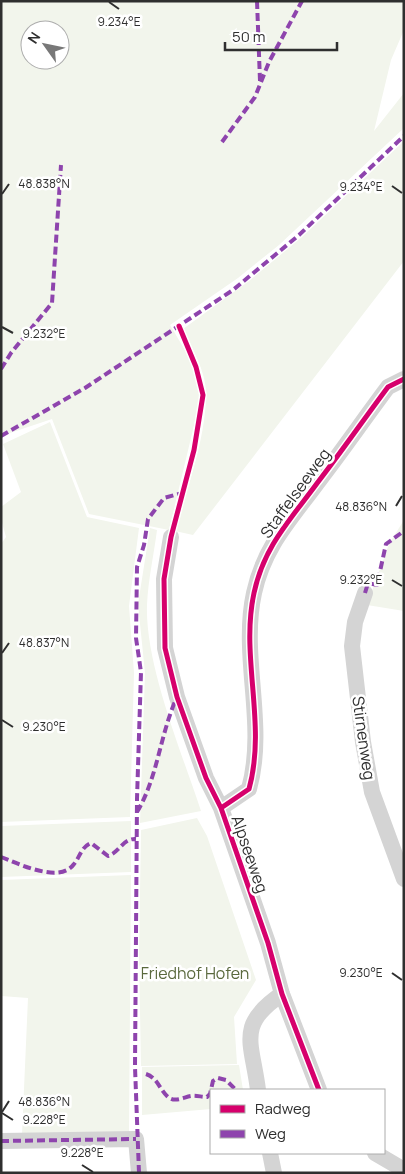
<svg xmlns="http://www.w3.org/2000/svg" width="405" height="1174" viewBox="0 0 405 1174" font-family="Manrope,sans-serif">
<style>
.green{fill:#f2f5ec;fill-rule:evenodd}
.lines{fill:none;stroke-linecap:round;stroke-linejoin:round}
.street{stroke:#d4d4d4;stroke-width:16}
.quiet{stroke:#8e44ad;stroke-width:4;stroke-dasharray:8 4;stroke-linecap:butt}
.cycleway-casing{stroke:#fff;stroke-width:8}
.cycleway{stroke:#d6006c;stroke-width:5}
.ticks{fill:none;stroke:#2f2f2f;stroke-width:2}
.labels{text-anchor:middle;stroke-width:5;stroke-linejoin:round;paint-order:stroke}
.street-label{font-size:16px;fill:#2f2f2f;stroke:#fff}
.park-label{font-size:16px;fill:#5a693d;stroke:#fff}
.ticks-label{font-size:12px;text-anchor:middle;fill:#2f2f2f;stroke:#fff;stroke-width:5;stroke-linejoin:round;paint-order:stroke}
</style>
<rect width="100%" height="100%" fill="#fff"/>
<!-- green -->
<path class="green" d="M 1,1 L 404,1 L 404,30 L 391,60 L 374,131 L 404,93 L 404,128 L 279,245 L 238,278 L 170,325 L 195,367 L 201,396 L 169,530 L 89,514 L 52,419 L 1,436 ZM 30,30 L 60,30 L 60,60 L 30,60 Z
M 404,141 L 404,261 L 193,535 L 175,531 C 187,488 206,439 206,393 C 206,372 192,348 183,329 L 249,281 L 302,237 Z
M 50,422 L 87,517 L 139,528 L 129,606 L 134,673 L 130,817 L 1,822 L 1,544 L 6,537 L 1,519 L 1,507 L 21,492 L 3,444 Z
M 404,520 L 404,611 L 367,605 L 389,544 Z
M 150,528 L 157,530 C 154,554 148,580 147,605 C 145,665 182,753 201,811 L 140,823 L 145,673 L 138,604 Z
M 197,818 L 207,836 L 256,980 L 234,1017 L 237,1064 L 141,1066 L 139,955 L 141,830 Z
M 131,821 L 131,872 L 1,877 L 1,826 Z
M 131,875 L 129,1133 L 22,1134 L 28,998 L 1,996 L 1,880 Z
M 239,1065 L 243,1090 L 211,1090 L 211,1109 L 142,1115 L 142,1067 Z"/>
<g class="lines">
<!-- street -->
<path class="street" d="M 171,537 L 164,579 L 165,648 L 177,697 L 206,778 L 221,808 L 268,943 L 282,994 L 319,1090
M 365,593 L 355,622 L 352,646 L 363,742 L 372,792 L 404,879
M 221,808 L 249,789 C 267,724 240,657 254,593 C 264,546 291,519 318,482 C 342,451 364,419 388,387 L 404,379
M 258,1090 C 252,1042 236,1025 282,994
M 1,1141 L 136,1139 L 139,1173
M 270,1153 L 274,1173
M 375,1153 L 404,1170"/>
<!-- quiet -->
<path class="quiet" d="M 257,1 L 260,81
M 222,142 L 255,97 L 269,62 L 302,1
M 1,369 L 11,353 L 52,303 L 61,165
M 1,436 L 85,388 L 233,290 L 299,235 L 404,136
M 365,593 L 368,583 L 377,585 L 386,544 L 404,531
M 137,812 C 158,777 160,734 177,697
M 1,857 C 19,864 60,884 74,864 C 80,857 81,847 91,843 L 108,856 C 120,852 123,838 136,839
M 146,1074 C 158,1078 159,1089 168,1097 C 175,1103 184,1097 191,1096 C 195,1095 202,1097 207,1097 L 210,1094 L 213,1081 L 218,1078 L 226,1080 L 236,1090
M 1,1141 L 136,1139
M 139,1173 L 135,1067 L 137,799 L 141,672 L 136,638 L 137,567 L 144,545 L 148,519 L 164,498 L 182,493"/>
<defs>
<path id="cycleway" d="M 179,326 L 196,367 L 203,395 L 194,450 L 171,537 L 164,579 L 165,648 L 177,697 L 206,778 L 221,808 L 268,943 L 282,994 L 319,1090
M 221,808 L 249,789 C 267,724 240,657 254,593 C 264,546 291,519 318,482 C 342,451 364,419 388,387 L 404,379"/>
</defs>
<!-- cycleway casing -->
<use href="#cycleway" class="cycleway-casing"/>
<!-- cycleway -->
<use href="#cycleway" class="cycleway"/>
</g>
<!-- ticks -->
<path class="ticks" d="M 109,2 L 119,9M 392,186 L 402,193M 2,194 L 9,184M 2,327 L 13,333M 396,506 L 402,496M 392,580 L 402,586M 2,653 L 9,643M 2,720 L 13,727M 392,973 L 402,980M 2,1112 L 9,1101M 2,1113 L 13,1120M 82,1165 L 93,1172"/>
<g class="labels">
<!-- street labels -->
<g class="street-label">
<text transform="translate(295 493) rotate(-54)" y="6">Staffelseeweg</text>
<text transform="translate(364 738) rotate(82)" y="6">Stirnenweg</text>
<text transform="translate(250 854) rotate(71)" y="6">Alpseeweg</text>
</g>
<!-- park labels -->
<g class="park-label">
<text x="195" y="979">Friedhof Hofen</text>
</g>
</g>
<g class="ticks-label">
<text x="119" y="26">9.234°E</text>
<text x="44" y="188">48.838°N</text>
<text x="361" y="191">9.234°E</text>
<text x="44" y="338">9.232°E</text>
<text x="361" y="511">48.836°N</text>
<text x="361" y="584">9.232°E</text>
<text x="44" y="647">48.837°N</text>
<text x="44" y="731">9.230°E</text>
<text x="361" y="977">9.230°E</text>
<text x="44" y="1106">48.836°N</text>
<text x="44" y="1124">9.228°E</text>
<text x="82" y="1157">9.228°E</text>
</g>
<!-- border -->
<rect width="405" height="1174" fill="none" stroke="#2f2f2f" stroke-width="5"/>
<!-- legend -->
<rect x="210" y="1089" width="175" height="65" fill="#ffffff" stroke="#acacac"/>
<rect x="220" y="1105" width="25" height="8" fill="#d6006c" stroke="#acacac"/>
<text x="255" y="1114" font-size="15" fill="#2f2f2f">Radweg</text>
<rect x="220" y="1130" width="25" height="8" fill="#8e44ad" stroke="#acacac"/>
<text x="255" y="1139" font-size="15" fill="#2f2f2f">Weg</text>
<!-- north arrow -->
<g transform="translate(45 45) rotate(303)"><circle r="24" fill="#ffffff" stroke="#acacac"/>
<path d="M0-4L9 19L0 12L-9 19Z" fill="#787878"/>
<text y="-8" font-size="14" font-weight="bold" text-anchor="middle" fill="#2f2f2f">N</text>
</g>
<!-- scale -->
<path d="M225 42v8h112v-8" fill="none" stroke="#2f2f2f" stroke-width="2.5"/>
<text x="232" y="42" font-size="15" fill="#2f2f2f" stroke="#ffffff" stroke-width="4" paint-order="stroke">50 m</text>
</svg>
